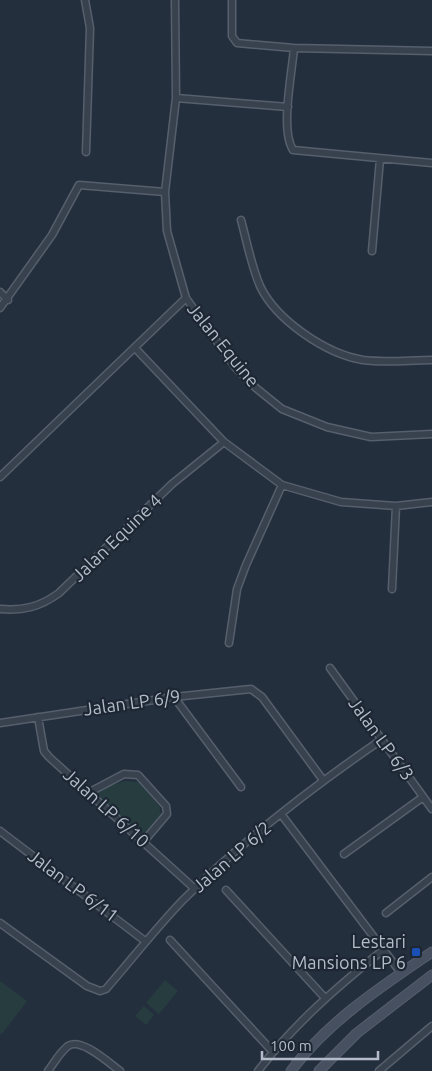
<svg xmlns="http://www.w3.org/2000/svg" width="432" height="1071" viewBox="0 0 432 1071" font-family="Ubuntu,sans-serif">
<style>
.green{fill:#263c3f}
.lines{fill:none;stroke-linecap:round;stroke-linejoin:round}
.street-casing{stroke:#565f6c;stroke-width:9}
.secondary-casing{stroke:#565f6c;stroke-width:11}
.street{stroke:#38414e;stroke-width:6}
.secondary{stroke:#465061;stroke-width:9}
.transit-dot{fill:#1a4fb4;stroke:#1d2633;stroke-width:2}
.labels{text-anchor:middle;stroke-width:4.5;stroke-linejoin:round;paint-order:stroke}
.street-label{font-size:18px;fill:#b4bcc9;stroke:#1d2633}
.poi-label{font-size:18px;fill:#b4bcc9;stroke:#1d2633;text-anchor:end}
</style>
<rect width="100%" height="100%" fill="#242f3e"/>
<!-- green -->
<path class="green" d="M 125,781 L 139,782 L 160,807 L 161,816 L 143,835 L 94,796 L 108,786 Z
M 165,980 L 178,991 L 159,1014 L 146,1003 Z
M 0,981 L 27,1001 L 2,1034 L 0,1033 Z
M 144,1006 L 154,1015 L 146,1025 L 135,1016 Z"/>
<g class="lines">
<defs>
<path id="street" d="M 85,0 L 90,28 L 86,152
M 175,0 L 176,98 L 165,192 L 167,231 L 186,298 L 235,367 L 256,388 L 282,409 L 327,427 L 371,437 L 432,434
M 232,0 L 232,36 L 237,43 L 294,48 L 432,51
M 294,48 C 292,73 280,130 293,150 L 432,163
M 176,98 L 288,107
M 241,220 C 247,242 251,265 260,286 C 276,320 326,354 363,360 C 385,363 410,360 432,360
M 372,251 L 380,159
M 0,292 L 8,300
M 0,308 L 52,235 L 79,185 L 165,192
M 135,348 L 224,442 L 282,485 L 341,502 L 396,506 L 432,502
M 0,477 L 186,298
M 392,589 L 396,506
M 0,609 C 23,611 40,607 59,593 L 172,484 L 224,442
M 229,643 L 237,589 L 246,565 L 282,485
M 330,668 L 432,809
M 174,697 L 241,787
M 38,717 L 44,751 L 49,757 L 195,889
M 0,723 L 174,697 L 251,689 L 262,697 L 323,780
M 88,793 L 124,774 L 138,775 L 166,806 L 167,814 L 144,841
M 281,814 L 401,973
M 0,831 L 145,941
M 344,854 L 423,797
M 226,890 L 325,998
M 386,913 L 432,877
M 0,923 L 87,986 L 100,991 L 106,989 C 132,959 156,928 183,900 C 243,840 311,788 381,740
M 170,940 L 273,1052
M 48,1071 C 54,1063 60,1052 68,1046 C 81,1037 109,1063 120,1071
M 258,1071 C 294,1024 337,987 383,950
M 379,1071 L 432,1026"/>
<path id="secondary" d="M 291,1071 C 327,1022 382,986 432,952
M 319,1071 L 357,1033 L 432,975"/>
</defs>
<!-- street casing -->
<use href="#street" class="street-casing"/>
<!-- secondary casing -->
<use href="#secondary" class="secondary-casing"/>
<!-- street -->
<use href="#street" class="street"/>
<!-- secondary -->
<use href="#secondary" class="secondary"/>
</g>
<!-- markers -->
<rect class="transit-dot" x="411" y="947" width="10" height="10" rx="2.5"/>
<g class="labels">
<!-- street labels -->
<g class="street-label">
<text transform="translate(223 345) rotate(51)" y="6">Jalan Equine</text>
<text transform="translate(117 538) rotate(-44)" y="6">Jalan Equine 4</text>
<text transform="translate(132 703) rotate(-8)" y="6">Jalan LP 6/9</text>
<text transform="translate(381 739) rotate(54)" y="6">Jalan LP 6/3</text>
<text transform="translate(106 808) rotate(42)" y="6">Jalan LP 6/10</text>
<text transform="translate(232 857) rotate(-41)" y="6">Jalan LP 6/2</text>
<text transform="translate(73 886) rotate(37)" y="6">Jalan LP 6/11</text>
</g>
<!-- poi labels -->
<g class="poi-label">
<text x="406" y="948">Lestari<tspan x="406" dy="21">Mansions LP 6</tspan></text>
</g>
</g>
<!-- scale -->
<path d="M262 1051v8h116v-8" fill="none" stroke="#b4bcc9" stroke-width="2.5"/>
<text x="270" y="1051" font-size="15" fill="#b4bcc9" stroke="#1d2633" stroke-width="4" paint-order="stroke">100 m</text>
</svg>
